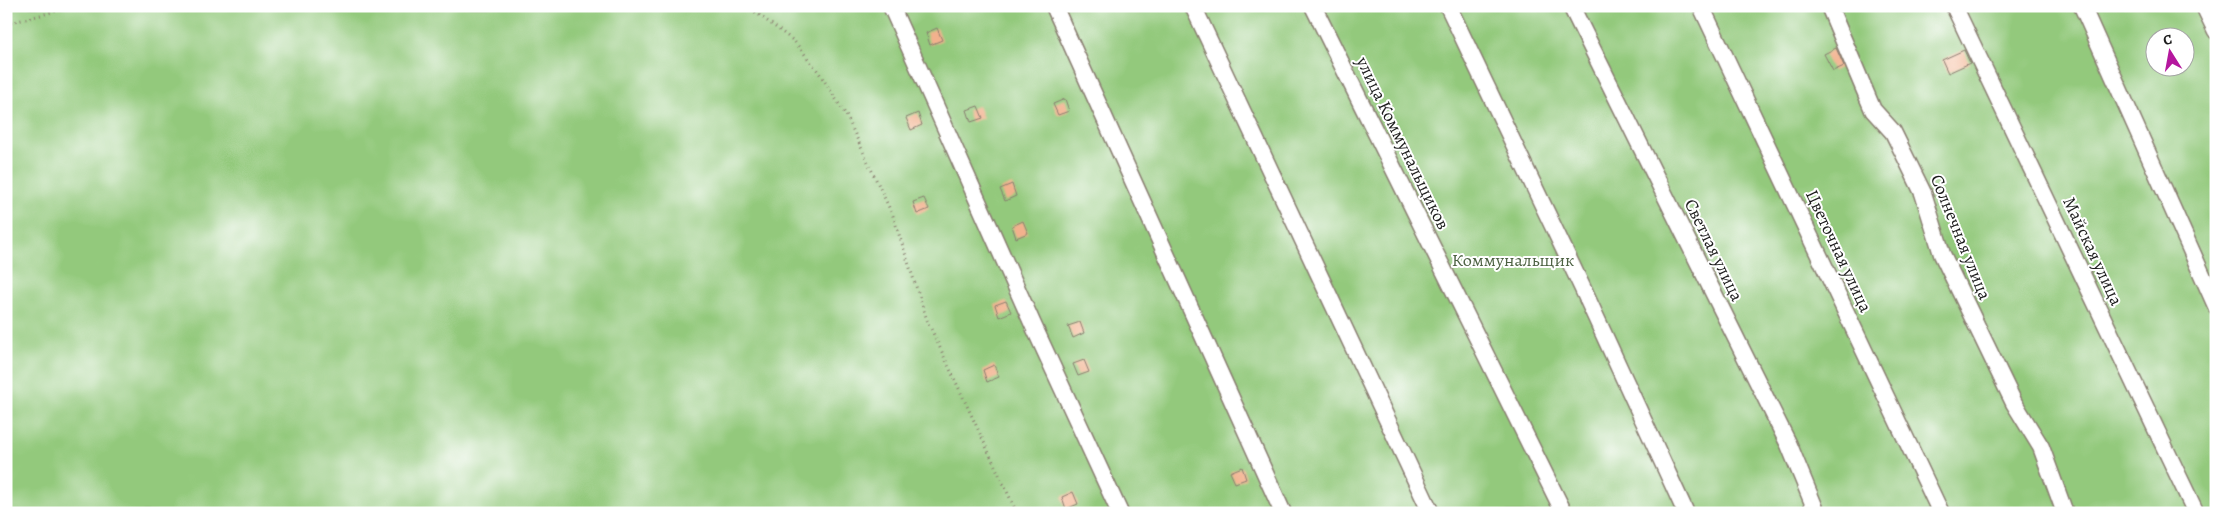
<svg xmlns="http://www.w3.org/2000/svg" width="2222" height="519" viewBox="0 0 2222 519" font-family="Alegreya,serif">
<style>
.green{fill:#93c97c;stroke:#58724c;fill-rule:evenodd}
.building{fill:#f2b18d}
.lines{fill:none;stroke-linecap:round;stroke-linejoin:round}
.street-casing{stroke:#887c6f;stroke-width:19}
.path{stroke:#887c6f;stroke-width:3;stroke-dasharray:1 4;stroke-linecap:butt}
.street{stroke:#fff;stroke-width:16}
.labels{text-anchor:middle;stroke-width:4;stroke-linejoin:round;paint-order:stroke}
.street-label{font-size:18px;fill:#1c1c1c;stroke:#fff}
.park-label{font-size:18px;fill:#4c6142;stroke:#fff}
</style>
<rect width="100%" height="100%" fill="#fff"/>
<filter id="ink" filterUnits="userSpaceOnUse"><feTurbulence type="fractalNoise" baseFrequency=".02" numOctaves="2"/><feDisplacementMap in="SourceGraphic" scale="10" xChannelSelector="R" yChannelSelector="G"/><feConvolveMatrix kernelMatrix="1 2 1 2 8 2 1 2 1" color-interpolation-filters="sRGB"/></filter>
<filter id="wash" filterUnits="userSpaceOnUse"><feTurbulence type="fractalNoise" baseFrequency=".0096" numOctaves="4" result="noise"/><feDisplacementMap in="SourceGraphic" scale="20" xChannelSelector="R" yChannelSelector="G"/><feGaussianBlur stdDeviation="1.12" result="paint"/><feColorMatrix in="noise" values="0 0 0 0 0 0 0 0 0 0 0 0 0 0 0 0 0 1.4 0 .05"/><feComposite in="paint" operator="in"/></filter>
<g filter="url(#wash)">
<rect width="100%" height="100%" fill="#f5ddc2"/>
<!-- green -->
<path class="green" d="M 6,6 L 2216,6 L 2216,513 L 6,513 ZM 2154,38 L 2184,38 L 2184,68 L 2154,68 Z"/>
<g id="blocks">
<!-- building -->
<path class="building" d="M 937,28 L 942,40 L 930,45 L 926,33 Z
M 1836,48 L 1844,66 L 1833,71 L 1824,54 Z
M 1964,50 L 1970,63 L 1948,73 L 1942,60 Z
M 1065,99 L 1069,111 L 1058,115 L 1053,104 Z
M 978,106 L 983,118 L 971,122 L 967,110 Z
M 918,113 L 922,125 L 911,130 L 906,118 Z
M 1012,184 L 1016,196 L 1005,201 L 1000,189 Z
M 924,198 L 929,209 L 917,214 L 913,202 Z
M 1023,221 L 1028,233 L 1016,238 L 1012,226 Z
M 1006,301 L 1011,312 L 999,317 L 995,305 Z
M 1080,322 L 1084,333 L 1073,338 L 1068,326 Z
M 1084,360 L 1089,372 L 1078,376 L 1073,364 Z
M 994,365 L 999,377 L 987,382 L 983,370 Z
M 1242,467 L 1246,479 L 1235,483 L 1230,472 Z
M 1073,492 L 1078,504 L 1066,509 L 1062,497 Z"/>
</g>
</g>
<g filter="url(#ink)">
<use href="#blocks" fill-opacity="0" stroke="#887c6f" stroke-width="1"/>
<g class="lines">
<defs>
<path id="street" d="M 891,6 L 1034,327 L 1120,513
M 1054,6 L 1283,513
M 1193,6 L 1431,513
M 1313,6 L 1564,513
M 1448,6 L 1582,287 L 1686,513
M 1571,6 L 1789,445 L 1817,513
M 1701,6 L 1941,513
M 1829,6 L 1873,110 L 1893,132 L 1923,193 L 1942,254 L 2014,403 L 2041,447 L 2065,513
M 1954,6 L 2196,513
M 2082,6 L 2216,306
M 2204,6 L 2216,31"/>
</defs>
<!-- street casing -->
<use href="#street" class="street-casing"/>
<!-- path -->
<path class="path" d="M 747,6 L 794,41 L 818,71 L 846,115 L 893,216 L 927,320 L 1017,513
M 6,24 L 76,6"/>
<!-- street -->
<use href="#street" class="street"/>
</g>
</g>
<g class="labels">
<!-- street labels -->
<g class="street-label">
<text transform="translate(1403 143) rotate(64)" y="6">улица Коммунальщиков</text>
<text transform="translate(1961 237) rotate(68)" y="6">Солнечная улица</text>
<text transform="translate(1714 250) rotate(64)" y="6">Светлая улица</text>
<text transform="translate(1839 251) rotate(65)" y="6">Цветочная улица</text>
<text transform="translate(2093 251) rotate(65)" y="6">Майская улица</text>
</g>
<!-- park labels -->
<g class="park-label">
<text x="1513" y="266">Коммунальщик</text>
</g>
</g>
<!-- margin -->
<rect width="2222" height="519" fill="none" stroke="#fff" stroke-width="25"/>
<!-- north arrow -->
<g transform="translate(2170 52) rotate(349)"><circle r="24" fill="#ffffff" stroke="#a4a4a4"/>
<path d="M0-4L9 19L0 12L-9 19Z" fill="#b5179e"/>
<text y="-8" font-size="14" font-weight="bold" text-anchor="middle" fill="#1c1c1c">С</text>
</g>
</svg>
